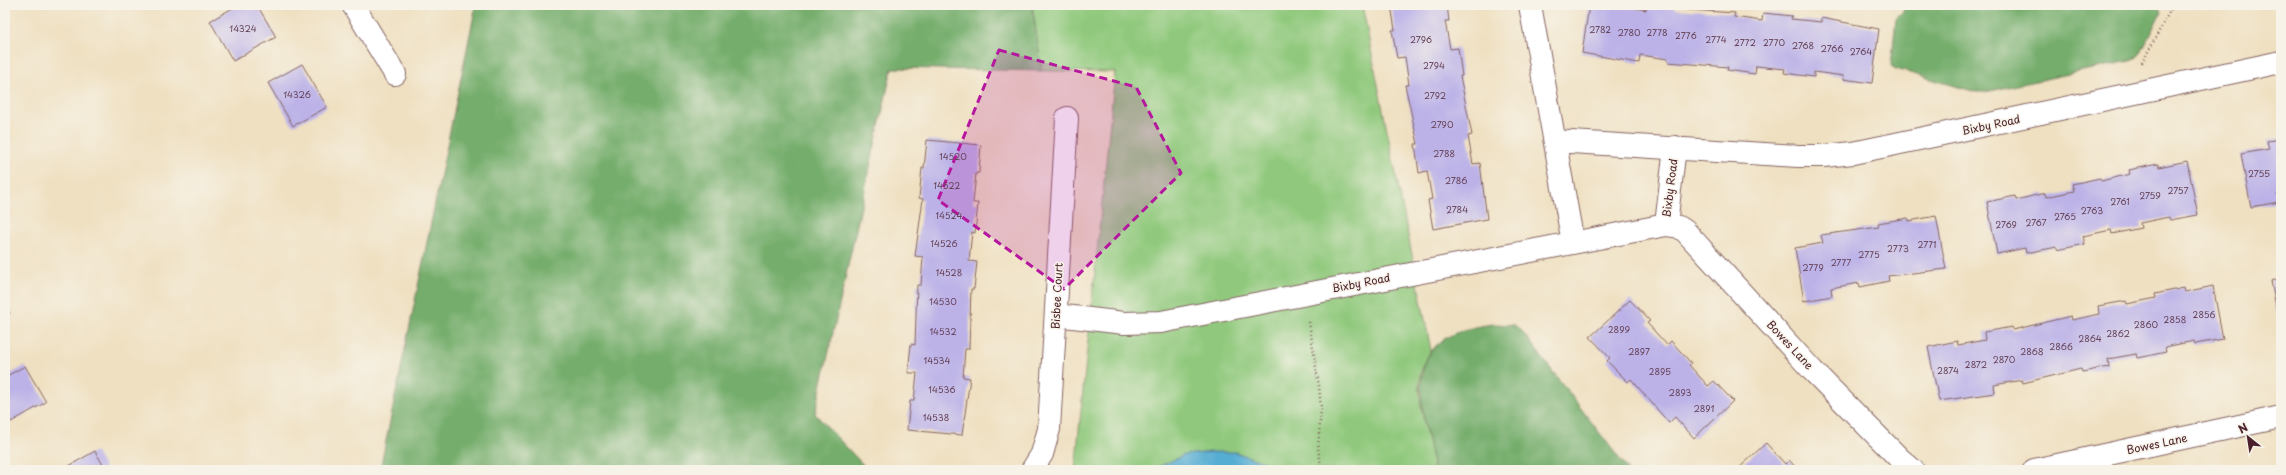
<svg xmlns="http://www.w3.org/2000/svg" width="2286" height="475" viewBox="0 0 2286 475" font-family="'Playpen Sans',sans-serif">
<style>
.green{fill:#90c97d;stroke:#6d7454}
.forest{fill:#74ad6c;stroke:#5f664c}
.water{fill:#57add3;stroke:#50667f}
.building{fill:#bcb2e8}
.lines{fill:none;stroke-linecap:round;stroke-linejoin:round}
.minor-casing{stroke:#846360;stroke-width:24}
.path{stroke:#846360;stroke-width:2.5;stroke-dasharray:1 3;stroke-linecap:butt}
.minor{stroke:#fff;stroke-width:22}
.marked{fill:#b5179e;fill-opacity:0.2;stroke:#b5179e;stroke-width:3;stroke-dasharray:8 5;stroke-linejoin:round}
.labels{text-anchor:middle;stroke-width:3;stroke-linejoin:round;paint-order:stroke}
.number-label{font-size:9px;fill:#66445a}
.street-label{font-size:11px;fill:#4a1f2b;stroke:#f7f3e8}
</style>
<rect width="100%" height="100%" fill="#f7f3e8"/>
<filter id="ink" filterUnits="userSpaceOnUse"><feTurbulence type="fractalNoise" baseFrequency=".025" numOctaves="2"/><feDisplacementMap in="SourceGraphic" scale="8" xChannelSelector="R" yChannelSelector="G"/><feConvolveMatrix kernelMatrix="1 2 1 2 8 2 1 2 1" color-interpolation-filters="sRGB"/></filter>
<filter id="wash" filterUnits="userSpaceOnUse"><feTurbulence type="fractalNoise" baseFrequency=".012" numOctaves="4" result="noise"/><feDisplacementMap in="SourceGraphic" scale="16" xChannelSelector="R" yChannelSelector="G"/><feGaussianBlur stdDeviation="0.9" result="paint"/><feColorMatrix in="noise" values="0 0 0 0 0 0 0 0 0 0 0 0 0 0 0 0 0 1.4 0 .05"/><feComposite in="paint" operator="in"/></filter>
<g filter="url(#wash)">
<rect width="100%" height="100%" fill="#efe0c1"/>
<!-- green -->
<path class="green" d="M 1032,5 L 1362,5 L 1431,350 C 1426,359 1421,368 1420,379 C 1417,403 1430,445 1434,470 L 1075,470 L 1115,72 L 1042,71 Z"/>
<!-- forest -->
<path class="forest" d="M 476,5 L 1032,5 L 1042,71 L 892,68 L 815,414 L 868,470 L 380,470 Z
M 1905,5 L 2158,5 L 2161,12 L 2140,54 L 2134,60 L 1985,92 L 1976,92 L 1896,69 L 1891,66 L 1896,18 L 1903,11 Z
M 1494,324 L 1514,325 L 1521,330 L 1628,470 L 1434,470 C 1421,399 1395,335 1494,324 Z"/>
<!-- water -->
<path class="water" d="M 1211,452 L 1235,452 L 1266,463 L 1260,470 L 1152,470 L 1184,455 Z"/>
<g id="blocks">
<!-- building -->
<path class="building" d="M 238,5 L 257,5 L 276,37 L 233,61 L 210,21 Z
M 1391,5 L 1447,5 L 1449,21 L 1445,21 L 1450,49 L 1458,48 L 1462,76 L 1460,76 L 1472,135 L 1468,136 L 1473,164 L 1480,163 L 1487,219 L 1433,229 L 1428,200 L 1432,199 L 1427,171 L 1419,173 L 1415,144 L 1418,144 L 1405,85 L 1409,85 L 1405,57 L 1397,58 L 1392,30 L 1395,30 Z
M 1589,5 L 1618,5 L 1646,10 L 1646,5 L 1675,5 L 1675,9 L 1735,13 L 1734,17 L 1762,21 L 1763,13 L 1792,16 L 1791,19 L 1821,22 L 1821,18 L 1879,29 L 1872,83 L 1843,79 L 1844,76 L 1814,72 L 1814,77 L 1784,73 L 1785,69 L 1756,66 L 1755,74 L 1727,70 L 1728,67 L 1668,62 L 1668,59 L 1640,55 L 1639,63 L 1582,53 Z
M 302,64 L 327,107 L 293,126 L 268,83 Z
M 2281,139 L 2281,194 L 2277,194 L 2279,202 L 2251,207 L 2241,154 L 2269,149 L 2267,141 Z
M 927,140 L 981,145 L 979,173 L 976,173 L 973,203 L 978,203 L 975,233 L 972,232 L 969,261 L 977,262 L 974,289 L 971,289 L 969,349 L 965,349 L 963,377 L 970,378 L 962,435 L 907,430 L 910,401 L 914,401 L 917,373 L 908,373 L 911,344 L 915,345 L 917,285 L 921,285 L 923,257 L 915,256 L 923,199 L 919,198 L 922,168 L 924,168 Z
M 2187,161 L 2198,215 L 2170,220 L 2169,217 L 2140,223 L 2141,228 L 2112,234 L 2111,230 L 2083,236 L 2085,244 L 2057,250 L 2057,247 L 2026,253 L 2025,248 L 1997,254 L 1987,202 L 2015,196 L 2016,200 L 2045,193 L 2046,197 L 2074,191 L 2072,184 L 2100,178 L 2101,181 L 2130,174 L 2129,170 L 2158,164 L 2159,167 Z
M 1936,216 L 1946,269 L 1888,276 L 1889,281 L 1860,287 L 1859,283 L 1831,288 L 1832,296 L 1804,301 L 1795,248 L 1823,243 L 1821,235 L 1879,227 L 1878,223 L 1908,218 L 1909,221 Z
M 2281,278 L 2281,326 L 2280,326 L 2271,281 Z
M 2213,286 L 2223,339 L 2195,344 L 2194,341 L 2165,347 L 2166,352 L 2137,358 L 2136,354 L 2108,359 L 2109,367 L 2082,372 L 2081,369 L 2023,383 L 2022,380 L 1994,385 L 1995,393 L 1939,401 L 1928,347 L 1957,341 L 1958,345 L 1985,340 L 1984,332 L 2012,327 L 2013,330 L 2071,316 L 2072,320 L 2099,314 L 2098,306 L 2126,301 L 2127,304 L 2156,298 L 2155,294 L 2184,288 L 2185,292 Z
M 1630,300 L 1650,321 L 1647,323 L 1667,345 L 1671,341 L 1691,363 L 1689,365 L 1708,386 L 1714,381 L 1733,401 L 1694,438 L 1675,417 L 1669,423 L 1631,379 L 1628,382 L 1607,361 L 1610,358 L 1590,337 Z
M 5,305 L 10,313 L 5,316 Z
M 25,366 L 46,402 L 11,422 L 5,411 L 5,377 Z
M 1766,443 L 1785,464 L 1789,460 L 1798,470 L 1737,470 Z
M 95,451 L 106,470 L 62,470 Z"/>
</g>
</g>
<g filter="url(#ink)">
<use href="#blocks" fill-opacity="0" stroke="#846360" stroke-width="1"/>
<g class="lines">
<defs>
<path id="minor" d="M 353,5 L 395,74
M 1530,5 L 1573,243
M 1555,141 L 1798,156 L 1824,156 L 1853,153 L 2281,62
M 1666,225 L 1675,147
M 1056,315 L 1124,323 L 1161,322 L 1666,225 L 1679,227 L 1685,231 L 1813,371 L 1899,458 L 1913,470
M 1032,470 L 1042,454 L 1049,429 L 1067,118
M 2034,470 L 2281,417"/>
</defs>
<!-- minor casing -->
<use href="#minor" class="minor-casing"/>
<!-- path -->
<path class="path" d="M 2142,63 L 2173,5
M 1309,322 L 1319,386 L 1321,409 L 1318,449 L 1322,470"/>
<!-- minor -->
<use href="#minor" class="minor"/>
</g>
</g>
<!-- marked area -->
<path class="marked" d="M 999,50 L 1136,87 L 1181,173 L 1064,289 L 938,200 Z"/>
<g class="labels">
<!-- number labels -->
<g class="number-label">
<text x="243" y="32">14324</text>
<text x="1600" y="33">2782</text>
<text x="1629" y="36">2780</text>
<text x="1657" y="36">2778</text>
<text x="1686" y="39">2776</text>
<text x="1421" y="43">2796</text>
<text x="1716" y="43">2774</text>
<text x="1745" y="46">2772</text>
<text x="1774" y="46">2770</text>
<text x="1803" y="49">2768</text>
<text x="1832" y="52">2766</text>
<text x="1861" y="55">2764</text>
<text x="1434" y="69">2794</text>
<text x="297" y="98">14326</text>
<text x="1435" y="99">2792</text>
<text x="1442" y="128">2790</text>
<text x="1444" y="157">2788</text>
<text x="953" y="160">14520</text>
<text x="2259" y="177">2755</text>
<text x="1456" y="184">2786</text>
<text x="947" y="189">14522</text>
<text x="2178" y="194">2757</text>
<text x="2150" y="199">2759</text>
<text x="2120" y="205">2761</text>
<text x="1457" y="213">2784</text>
<text x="2092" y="214">2763</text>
<text x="949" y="219">14524</text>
<text x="2065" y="220">2765</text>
<text x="2036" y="226">2767</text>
<text x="2006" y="228">2769</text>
<text x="944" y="247">14526</text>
<text x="1927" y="248">2771</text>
<text x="1898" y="252">2773</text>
<text x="1869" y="258">2775</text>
<text x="1841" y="266">2777</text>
<text x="1813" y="271">2779</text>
<text x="949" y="276">14528</text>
<text x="943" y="305">14530</text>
<text x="2204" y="318">2856</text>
<text x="2175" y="323">2858</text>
<text x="2146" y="328">2860</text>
<text x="1619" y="333">2899</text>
<text x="943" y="335">14532</text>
<text x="2118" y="337">2862</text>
<text x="2090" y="342">2864</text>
<text x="2061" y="350">2866</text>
<text x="1639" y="355">2897</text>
<text x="2032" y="355">2868</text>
<text x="2004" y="363">2870</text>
<text x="937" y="364">14534</text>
<text x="1976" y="368">2872</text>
<text x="1948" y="374">2874</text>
<text x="1660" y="375">2895</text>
<text x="942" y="393">14536</text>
<text x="1680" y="396">2893</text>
<text x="1704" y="412">2891</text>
<text x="936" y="421">14538</text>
</g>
<!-- street labels -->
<g class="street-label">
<text transform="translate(1991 125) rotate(-12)" y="4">Bixby Road</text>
<text transform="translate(1670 188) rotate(-83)" y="4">Bixby Road</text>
<text transform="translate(1361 283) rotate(-11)" y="4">Bixby Road</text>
<text transform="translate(1057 296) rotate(-87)" y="4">Bisbee Court</text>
<text transform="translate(1790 345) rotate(47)" y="4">Bowes Lane</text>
<text transform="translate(2157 444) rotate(-12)" y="4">Bowes Lane</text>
</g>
</g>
<!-- margin -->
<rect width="2286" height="475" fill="none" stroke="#f7f3e8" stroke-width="20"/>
<!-- north arrow -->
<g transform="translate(2248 437) rotate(330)" stroke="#f7f3e8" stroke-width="3" paint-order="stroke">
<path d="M0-3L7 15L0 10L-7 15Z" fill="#4a1f2b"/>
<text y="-6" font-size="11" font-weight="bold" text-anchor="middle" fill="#4a1f2b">N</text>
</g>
</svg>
